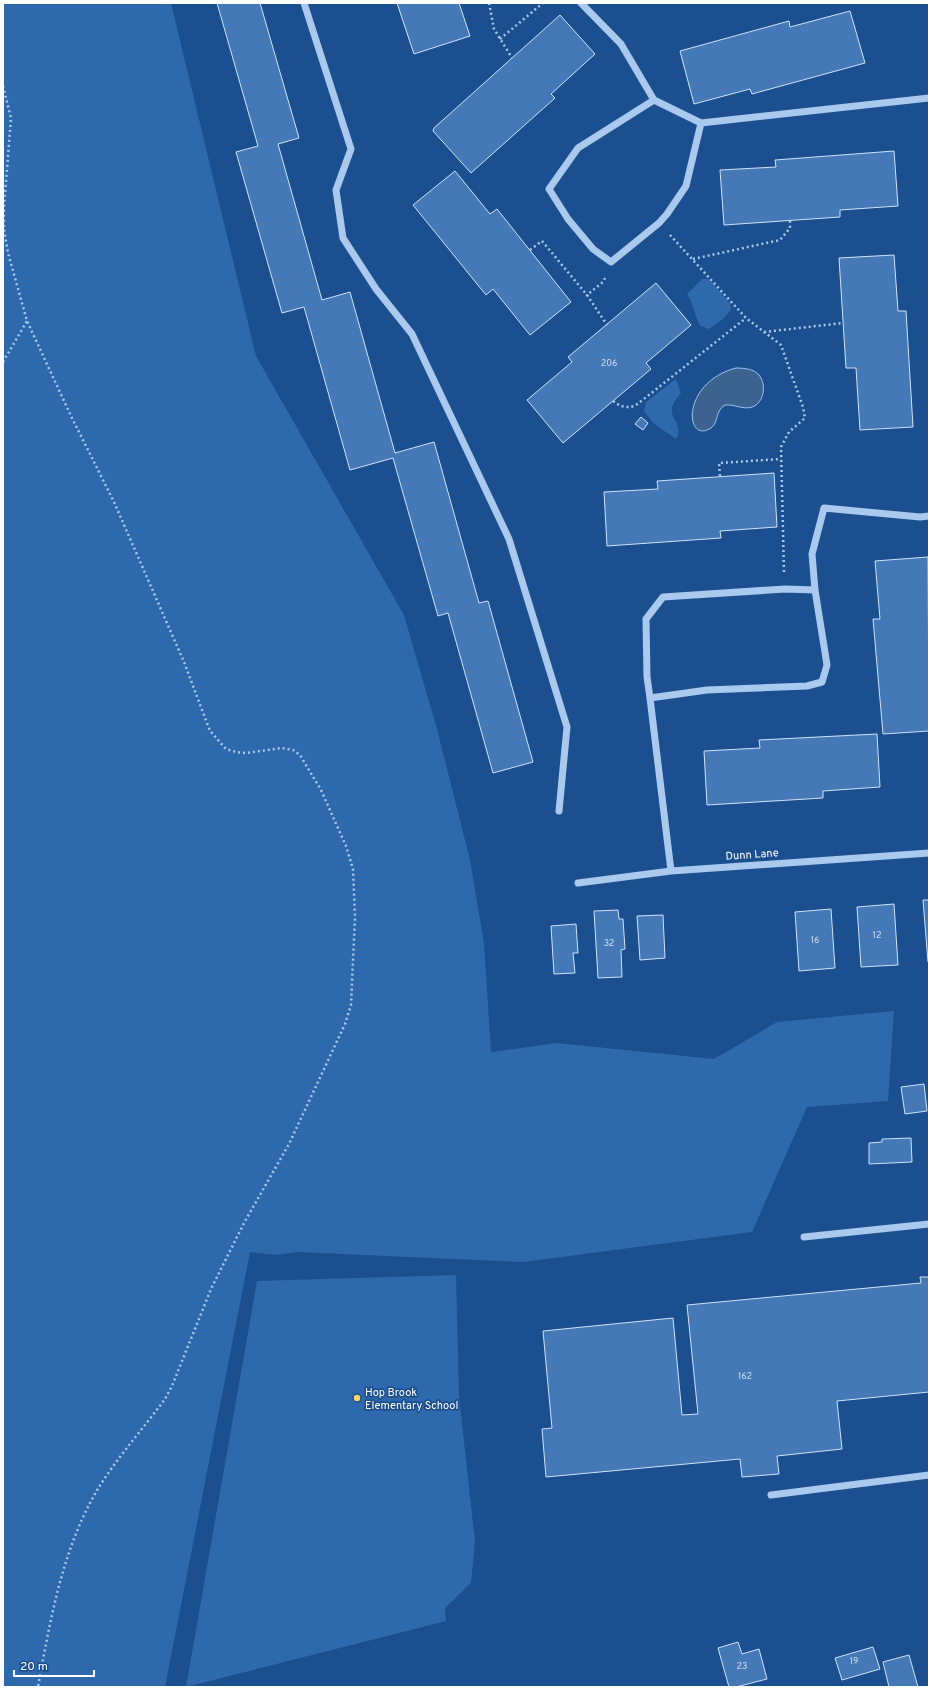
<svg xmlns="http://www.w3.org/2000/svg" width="932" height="1690" viewBox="0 0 932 1690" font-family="Overpass,sans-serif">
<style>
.green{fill:#2e69ad}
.water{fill:#3c6290;stroke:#9cc4f0}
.building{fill:#4478b7;stroke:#cfe3fa}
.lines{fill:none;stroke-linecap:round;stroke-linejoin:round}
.path{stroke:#a9c9ee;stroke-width:2.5;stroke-dasharray:2 3;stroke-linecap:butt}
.minor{stroke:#a9c9ee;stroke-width:7}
.poi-dot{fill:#ffd166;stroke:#1b4f8f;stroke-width:1.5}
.labels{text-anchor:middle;stroke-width:3.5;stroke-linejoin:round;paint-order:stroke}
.number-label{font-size:9px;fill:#d0dded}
.street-label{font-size:11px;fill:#fff;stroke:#1b4f8f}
.poi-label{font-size:11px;fill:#fff;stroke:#1b4f8f;text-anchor:start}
</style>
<rect width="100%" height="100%" fill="#1b4f8f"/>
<!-- green -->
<path class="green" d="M 3,3 L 171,3 L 256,356 L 404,615 L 437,729 L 470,860 L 484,943 L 491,1052 L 557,1043 L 714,1059 L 777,1022 L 894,1011 L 888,1101 L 807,1107 L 752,1232 L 523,1262 L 297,1252 L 277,1255 L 250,1252 L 165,1687 L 3,1687 Z
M 702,279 L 709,279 L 730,303 L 731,310 L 724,318 L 709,329 L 700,326 C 695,316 694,305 687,294 Z
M 676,379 L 681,393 C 658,418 687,420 676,439 L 653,423 L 644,411 L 646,402 Z
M 456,1275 L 459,1396 L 475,1542 L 471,1583 L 445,1608 L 446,1621 L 186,1687 L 257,1281 Z"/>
<!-- water -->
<path class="water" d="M 736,368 C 744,368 754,369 759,375 C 767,385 764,403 752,407 C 743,410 734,404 725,405 C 715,411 719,422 711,428 C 685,445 680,383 736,368 Z"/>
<!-- building -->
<path class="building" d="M 217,3 L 260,3 L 299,138 L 278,144 L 322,300 L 350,292 L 395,453 L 434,442 L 479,603 L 488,601 L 533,762 L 493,773 L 448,613 L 438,616 L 393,458 L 350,470 L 304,307 L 282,313 L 236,152 L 258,146 Z
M 397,3 L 459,3 L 470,36 L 414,54 Z
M 850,11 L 865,63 L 752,94 L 750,89 L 694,104 L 680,51 L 789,21 L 790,27 Z
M 560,15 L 595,54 L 551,94 L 555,98 L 471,173 L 433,131 L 434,128 Z
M 894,151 L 898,206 L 840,210 L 840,217 L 724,225 L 720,170 L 776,167 L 775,160 Z
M 455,171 L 490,214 L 497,209 L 571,302 L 530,335 L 493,289 L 486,295 L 413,205 Z
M 894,255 L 898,311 L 906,311 L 913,427 L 860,430 L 856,368 L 846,368 L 839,258 Z
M 656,283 L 691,325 L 646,363 L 651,369 L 563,443 L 527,400 L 572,362 L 568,357 Z
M 641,417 L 648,423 L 643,430 L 635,424 Z
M 774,473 L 777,527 L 720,531 L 721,538 L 607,546 L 604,492 L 658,489 L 657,481 Z
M 928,557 L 929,731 L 883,734 L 873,619 L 880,619 L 875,561 Z
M 877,734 L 880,787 L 823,791 L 823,798 L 707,805 L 704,751 L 760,748 L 759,740 Z
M 923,900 L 929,900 L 929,962 L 928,962 Z
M 894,904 L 898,965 L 861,967 L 857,907 Z
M 831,909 L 835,968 L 799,971 L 795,912 Z
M 618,910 L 619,919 L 623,919 L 625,949 L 621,950 L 622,977 L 598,978 L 594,911 Z
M 663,915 L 665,958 L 640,960 L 637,916 Z
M 576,924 L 578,953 L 573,953 L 575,973 L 554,974 L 551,926 Z
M 924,1084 L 927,1111 L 905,1114 L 901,1087 Z
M 911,1138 L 912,1162 L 869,1164 L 869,1143 L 882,1142 L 882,1139 Z
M 920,1277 L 929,1277 L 929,1392 L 837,1401 L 842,1449 L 777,1456 L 779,1474 L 742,1477 L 740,1459 L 546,1477 L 542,1429 L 552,1428 L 543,1331 L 673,1318 L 682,1415 L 698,1414 L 687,1305 L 921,1283 Z
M 738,1642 L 742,1654 L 759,1649 L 767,1679 L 736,1687 L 729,1687 L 718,1648 Z
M 873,1647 L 880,1669 L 842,1680 L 835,1658 Z
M 909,1655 L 918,1687 L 889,1687 L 883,1662 Z"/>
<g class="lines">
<!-- path -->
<path class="path" d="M 489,3 L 494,29 L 512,58
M 500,39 L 543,3
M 3,86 L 11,118 L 4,207 L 4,229 L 8,253 L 27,321 L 71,416 L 114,502 L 184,662 L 210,731 L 226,749 L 236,752 L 246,753 L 282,748 L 293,750 L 300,755 L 321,790 L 346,846 L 353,869 L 355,917 L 351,1005 L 345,1024 L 289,1144 L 244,1223 L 211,1289 L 172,1386 L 165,1399 C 143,1429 115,1460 96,1492 C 62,1551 50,1621 38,1687
M 670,235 L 746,318 L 781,345 L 803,407 L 805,418 L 789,432 L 781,447 L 784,572
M 530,250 L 542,241 L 587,295
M 693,259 L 780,240 L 790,228 L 790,221
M 605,278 L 603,282 L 587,295 L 607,325
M 764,332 L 843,323
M 3,362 L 27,321
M 613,401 C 621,407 625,408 635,406 L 746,318
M 720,476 L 719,463 L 781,459"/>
<!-- minor -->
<path class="minor" d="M 304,3 L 351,149 L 336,190 L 343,238 L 376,289 L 412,334 L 509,539 L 567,727 L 559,811
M 581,3 L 621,44 L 654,100 L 701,123 L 929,98
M 654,100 L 578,148 L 549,189 L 568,219 L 593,249 L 611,262 L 659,223 L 667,214 L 686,186 L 701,123
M 650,698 L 647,677 L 646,619 L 663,597 L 785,589 L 815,590
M 671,871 L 650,698 L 707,690 L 807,686 L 822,682 L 827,665 L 815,590 L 812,554 L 824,508 L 920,517 L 929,516
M 578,883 L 671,871 L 929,853
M 804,1237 L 929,1224
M 771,1495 L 929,1475"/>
</g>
<!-- markers -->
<circle class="poi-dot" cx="357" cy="1398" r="4"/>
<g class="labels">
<!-- number labels -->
<g class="number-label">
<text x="609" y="366">206</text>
<text x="877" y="938">12</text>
<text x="815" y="943">16</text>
<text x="609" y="946">32</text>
<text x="745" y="1379">162</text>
<text x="854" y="1664">19</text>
<text x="742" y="1669">23</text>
</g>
<!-- street labels -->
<g class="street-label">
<text transform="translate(752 854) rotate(-4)" y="4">Dunn Lane</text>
</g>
<!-- poi labels -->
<g class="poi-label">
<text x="365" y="1396">Hop Brook<tspan x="365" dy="13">Elementary School</tspan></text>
</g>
</g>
<!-- border -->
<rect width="932" height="1690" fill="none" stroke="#ffffff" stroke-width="8"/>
<!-- scale -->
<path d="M14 1670v6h80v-6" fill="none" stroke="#ffffff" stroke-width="2"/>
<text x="20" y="1670" font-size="12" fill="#ffffff" stroke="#1b4f8f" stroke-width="3" paint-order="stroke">20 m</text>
</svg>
